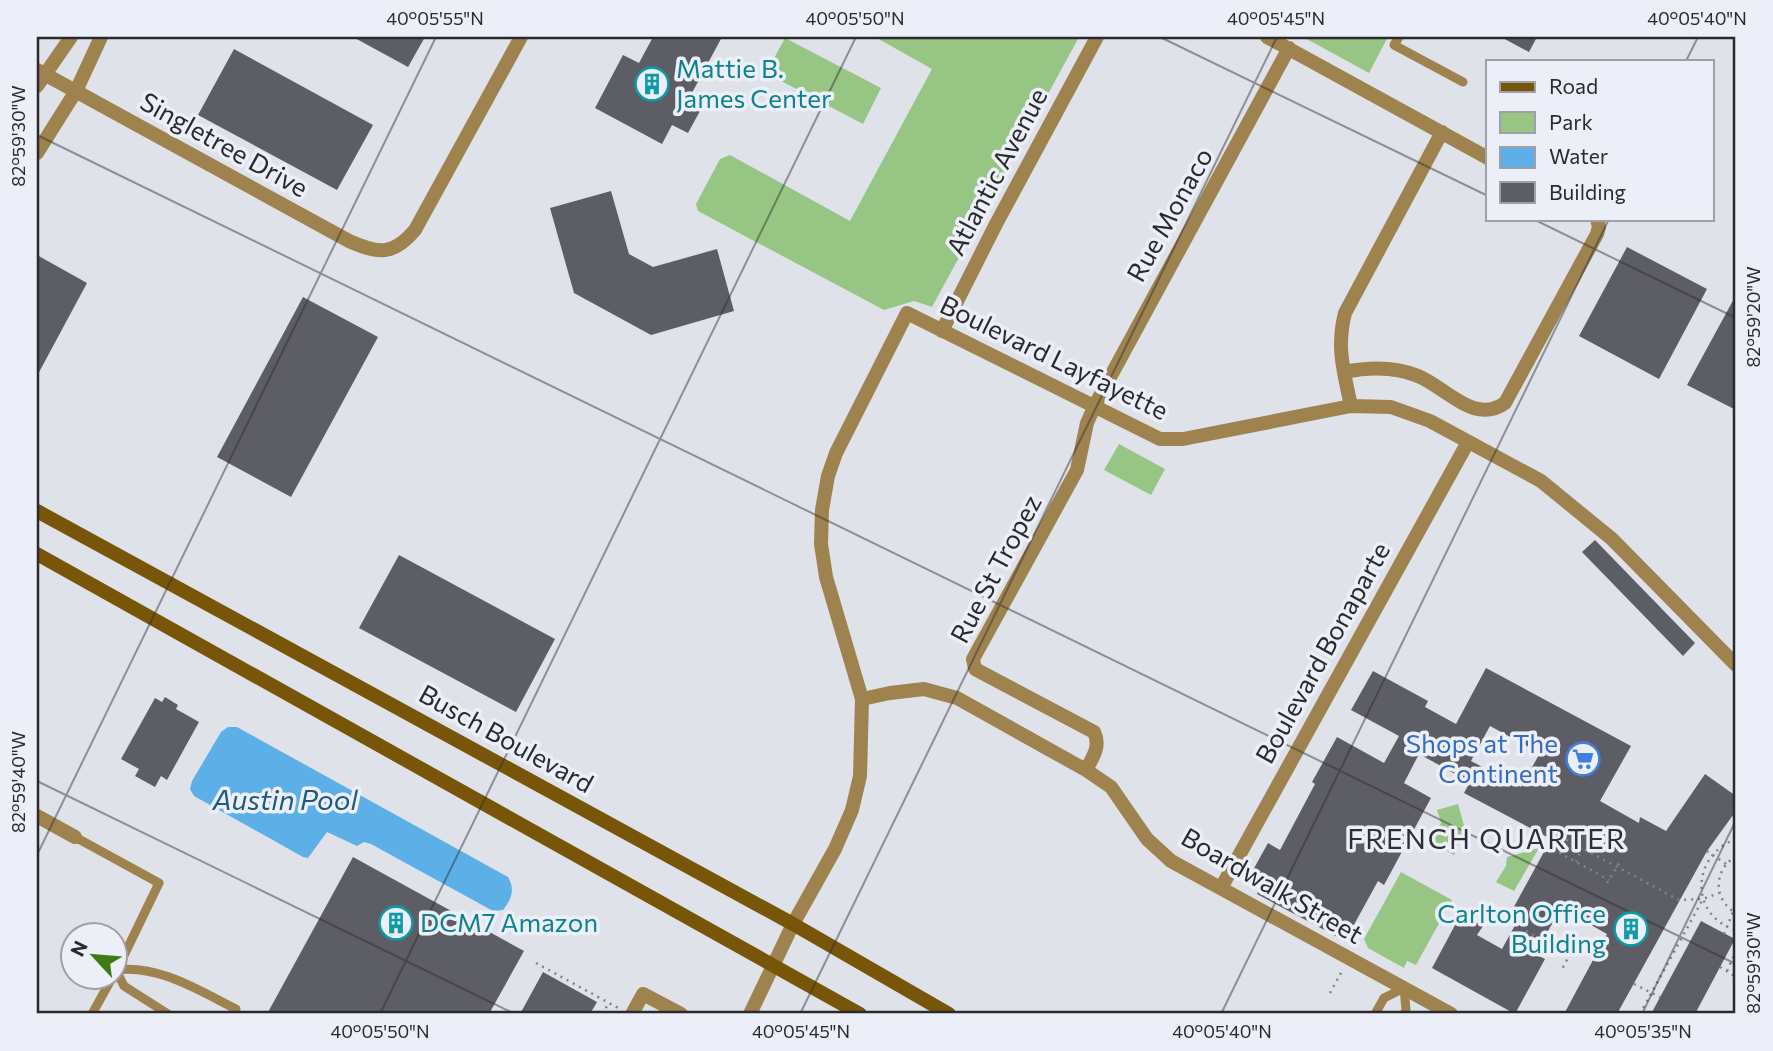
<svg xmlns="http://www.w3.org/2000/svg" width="1773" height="1051" viewBox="0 0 1773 1051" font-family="Commissioner,sans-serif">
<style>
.green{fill:#97c583}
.water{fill:#5db0e7}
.building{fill:#5d5e65;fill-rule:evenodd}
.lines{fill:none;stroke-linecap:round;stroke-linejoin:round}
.path{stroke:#828389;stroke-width:2.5;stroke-dasharray:2 5;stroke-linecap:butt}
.service{stroke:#9f834e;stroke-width:9}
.minor{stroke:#9f834e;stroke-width:14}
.secondary{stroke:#775609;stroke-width:14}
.ticks{fill:none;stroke:#2a2a2e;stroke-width:2;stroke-opacity:0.45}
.labels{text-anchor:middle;stroke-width:7;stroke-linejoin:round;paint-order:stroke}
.culture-label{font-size:26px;fill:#0d838f;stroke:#edeff8;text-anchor:start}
.street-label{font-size:26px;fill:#2a2a2e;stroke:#edeff8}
.shop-label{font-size:26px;fill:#366cbe;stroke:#edeff8;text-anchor:end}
.water-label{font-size:28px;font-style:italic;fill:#1e5a80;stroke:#edeff8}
.neighbourhood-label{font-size:28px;letter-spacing:2px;fill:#2e2f35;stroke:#edeff8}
.neatline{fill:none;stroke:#2a2a2e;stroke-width:2.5}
.ticks-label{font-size:18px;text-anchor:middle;fill:#2a2a2e}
</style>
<rect width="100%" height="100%" fill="#e0e2ea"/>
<!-- green -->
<path class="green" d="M 875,37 L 1079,37 L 932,307 L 914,301 L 884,310 L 698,211 L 696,204 L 720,159 L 730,155 L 850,221 L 932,69 Z
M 1303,37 L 1388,37 L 1369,73 Z
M 785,38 L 881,88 L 863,124 L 766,73 Z
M 1119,444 L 1165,469 L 1151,495 L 1104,470 Z
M 1458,804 L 1467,836 L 1460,841 L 1454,855 L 1430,841 L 1441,823 L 1437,810 Z
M 1539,848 L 1514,891 L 1496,882 L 1506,866 L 1507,857 Z
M 1401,872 L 1452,900 L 1416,965 L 1407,961 L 1404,968 L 1368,948 L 1364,939 Z"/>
<!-- water -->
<path class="water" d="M 228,727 L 237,727 L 508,877 C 515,889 512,899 503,910 L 493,911 L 371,844 L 364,842 L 357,846 L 327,832 L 308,858 L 303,857 L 194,796 L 190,789 L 192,781 L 221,732 Z"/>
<!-- building -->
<path class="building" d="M 353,37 L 425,37 L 408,67 Z
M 653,37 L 722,37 L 686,104 L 700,111 L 688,133 L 672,125 L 662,144 L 595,108 L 623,55 L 639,63 Z
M 1501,37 L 1537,37 L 1529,52 Z
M 234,49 L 373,125 L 337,190 L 198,115 Z
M 611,191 L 629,254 L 653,267 L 717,249 L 734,311 L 651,335 L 574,293 L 550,208 Z
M 1627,247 L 1707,289 L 1659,379 L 1579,336 Z
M 37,255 L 87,283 L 37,376 Z
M 1736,295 L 1736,410 L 1687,385 Z
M 303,297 L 378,337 L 291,497 L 217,457 Z
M 1595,540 L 1695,643 L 1683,656 L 1582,552 Z
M 399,555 L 555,639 L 516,712 L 359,628 Z
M 1486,668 L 1631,746 L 1600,801 L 1639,823 L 1640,817 L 1666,831 L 1705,774 L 1736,796 L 1736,811 L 1707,851 L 1617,1014 L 1564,1014 L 1607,934 L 1561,908 L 1535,954 L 1545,959 L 1515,1014 L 1432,968 L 1461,914 L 1483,926 L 1477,935 L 1502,949 L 1519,918 L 1510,914 L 1551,839 L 1464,793 L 1470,782 L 1419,754 L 1404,783 L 1431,798 L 1384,885 L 1378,881 L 1345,941 L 1257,894 L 1266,878 L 1253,870 L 1268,843 L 1280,850 L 1315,784 L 1312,782 L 1337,737 L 1384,763 L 1399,736 L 1351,710 L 1373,671 L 1428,701 L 1425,707 L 1456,724 ZM 1490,726 L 1540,753 L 1521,787 L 1471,761 Z
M 165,697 L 178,705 L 176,709 L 199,722 L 167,780 L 161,776 L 155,787 L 135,776 L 139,769 L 121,759 L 155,698 L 162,702 Z
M 353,857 L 524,951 L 489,1014 L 267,1014 Z
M 1701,921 L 1735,939 L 1695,1014 L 1651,1014 Z
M 543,972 L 597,1002 L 590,1014 L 520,1014 Z"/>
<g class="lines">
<!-- path -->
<path class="path" d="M 1554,833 L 1679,900 L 1703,899 L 1719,893
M 1736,839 C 1691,855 1689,916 1736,930
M 1547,846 L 1609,880
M 1707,851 L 1726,864
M 1736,856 C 1713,870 1713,900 1736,913
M 1576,862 L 1582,849
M 1607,883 L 1620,862
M 1526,931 L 1570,954 L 1561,971
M 1724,934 L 1733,912
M 536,963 L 620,1009
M 1720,967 L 1736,977
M 1727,971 L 1736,951
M 1634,984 L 1660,997
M 1330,993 L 1342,971
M 602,1014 L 609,1003
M 1640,1014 L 1703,899"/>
<!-- service -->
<path class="service" d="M 1399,37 L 1394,45 L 1463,82
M 75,837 L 159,883 L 116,972
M 92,1014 L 112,978
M 168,1014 L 124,986 L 116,970 C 158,964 200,991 236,1009 L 233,1014
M 1375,1014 L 1384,998 L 1404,988 L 1406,1010 L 1404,1014"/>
<!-- minor -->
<path class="minor" d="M 1267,37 L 1488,158
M 37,70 L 349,241 C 378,254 393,256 415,230 L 521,37
M 37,86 L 71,37
M 37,153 L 76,91 L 101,37
M 942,331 L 996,224 L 1097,37
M 1344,372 C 1369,367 1394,366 1418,376 C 1447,388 1474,425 1505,403 L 1597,234 L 1599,227 L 1597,219
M 1351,406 C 1344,372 1336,348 1345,313 L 1442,132
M 862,699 L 890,693 L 924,689 L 957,698 L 1086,770 L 1111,787 L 1147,839 L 1171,861 L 1451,1014
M 1086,770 C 1093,757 1101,746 1094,732 L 975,669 L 973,659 L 1077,470 L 1087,423 L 1095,405 L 1289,48
M 37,816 L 75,837
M 1221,888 L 1468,442
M 632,1014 L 643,994 L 681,1014
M 750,1014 L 793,924 L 835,849 L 852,810 L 860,776 L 862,699 L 826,577 L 821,544 L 822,510 L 828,476 L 836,453 L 907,313 L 1160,439 L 1183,439 L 1351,406 L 1391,407 L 1430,421 L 1541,481 L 1612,539 L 1736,665"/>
<!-- secondary -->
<path class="secondary" d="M 37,511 L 793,924 L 949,1014
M 37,554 L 860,1014"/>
</g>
<!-- ticks -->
<path class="ticks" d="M 1160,37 L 1488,196M 1686,61 L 1698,37M 37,135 L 1736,964M 1533,219 L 1736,318M 37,781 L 515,1014M 37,855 L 436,37M 380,1014 L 856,37M 800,1014 L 1277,37M 1221,1014 L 1609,219M 1642,1014 L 1736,820"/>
<!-- icons -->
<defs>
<symbol id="building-ring" viewBox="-11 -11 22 22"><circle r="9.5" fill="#edeff8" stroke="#0f9aa8" stroke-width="1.5"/><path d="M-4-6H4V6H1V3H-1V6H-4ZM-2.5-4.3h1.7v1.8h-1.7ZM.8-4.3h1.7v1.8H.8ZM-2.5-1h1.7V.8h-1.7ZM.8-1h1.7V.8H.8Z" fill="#0f9aa8"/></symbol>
<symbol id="supermarket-ring" viewBox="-11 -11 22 22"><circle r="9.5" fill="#edeff8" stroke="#3f7fe0" stroke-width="1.5"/><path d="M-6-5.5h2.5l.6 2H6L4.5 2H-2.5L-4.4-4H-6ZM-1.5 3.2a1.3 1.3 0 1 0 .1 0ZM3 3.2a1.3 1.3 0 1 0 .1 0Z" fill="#3f7fe0"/></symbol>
</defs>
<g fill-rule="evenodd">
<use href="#building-ring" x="633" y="65" width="38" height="38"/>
<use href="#supermarket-ring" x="1564" y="740" width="38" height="38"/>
<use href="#building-ring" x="377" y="904" width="38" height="38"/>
<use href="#building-ring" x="1612" y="910" width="38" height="38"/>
</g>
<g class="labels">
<!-- culture labels -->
<g class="culture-label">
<text x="676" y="78">Mattie B.<tspan x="676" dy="30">James Center</tspan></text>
<text x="1606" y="923" text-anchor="end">Carlton Office<tspan x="1606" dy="30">Building</tspan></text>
<text x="420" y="932">DCM7 Amazon</text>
</g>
<!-- street labels -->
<g class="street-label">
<text transform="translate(224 145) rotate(29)" y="9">Singletree Drive</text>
<text transform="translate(997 172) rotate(-62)" y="9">Atlantic Avenue</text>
<text transform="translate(1170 215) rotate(-61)" y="9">Rue Monaco</text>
<text transform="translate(1054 358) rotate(26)" y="9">Boulevard Layfayette</text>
<text transform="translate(996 569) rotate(-62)" y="9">Rue St Tropez</text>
<text transform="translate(1323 653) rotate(-61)" y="9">Boulevard Bonaparte</text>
<text transform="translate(506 739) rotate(29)" y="9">Busch Boulevard</text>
<text transform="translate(1272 886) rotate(30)" y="9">Boardwalk Street</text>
</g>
<!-- shop labels -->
<g class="shop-label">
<text x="1558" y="753">Shops at The<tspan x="1558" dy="30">Continent</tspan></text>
</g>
<!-- water labels -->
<g class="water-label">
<text x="285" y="810">Austin Pool</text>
</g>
<!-- neighbourhood labels -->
<g class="neighbourhood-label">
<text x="1487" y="849">FRENCH QUARTER</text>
</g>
</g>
<!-- border -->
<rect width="1773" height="1051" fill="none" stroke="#edeff8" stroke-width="77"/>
<!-- legend -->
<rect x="1486" y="60" width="228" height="161" fill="#edeff8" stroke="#9fa0a7" stroke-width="2"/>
<rect x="1500" y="82" width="35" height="10" fill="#775609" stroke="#9fa0a7" stroke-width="2"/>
<text x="1549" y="94" font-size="21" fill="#2a2a2e">Road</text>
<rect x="1500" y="112" width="35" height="21" fill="#97c583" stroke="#9fa0a7" stroke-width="2"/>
<text x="1549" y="130" font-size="21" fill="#2a2a2e">Park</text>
<rect x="1500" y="147" width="35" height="21" fill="#5db0e7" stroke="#9fa0a7" stroke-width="2"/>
<text x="1549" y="164" font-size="21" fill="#2a2a2e">Water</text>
<rect x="1500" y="182" width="35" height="21" fill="#5d5e65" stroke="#9fa0a7" stroke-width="2"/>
<text x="1549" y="200" font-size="21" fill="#2a2a2e">Building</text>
<!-- north arrow -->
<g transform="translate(94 956) rotate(296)"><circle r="33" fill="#edeff8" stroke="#9fa0a7" stroke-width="2"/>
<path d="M0-5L12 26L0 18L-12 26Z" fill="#417a12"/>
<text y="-10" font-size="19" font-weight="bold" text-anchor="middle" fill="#2a2a2e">N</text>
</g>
<rect x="38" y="38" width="1696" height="974" class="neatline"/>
<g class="ticks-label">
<text x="435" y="25">40°05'55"N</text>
<text x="855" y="25">40°05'50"N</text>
<text x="1276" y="25">40°05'45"N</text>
<text x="1697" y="25">40°05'40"N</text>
<text transform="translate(19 136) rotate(-90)" y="6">82°59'30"W</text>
<text transform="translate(1754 317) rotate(-90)" y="6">82°59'20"W</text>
<text transform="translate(19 782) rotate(-90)" y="6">82°59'40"W</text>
<text transform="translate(1754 963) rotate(-90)" y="6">82°59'30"W</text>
<text x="380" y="1038">40°05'50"N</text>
<text x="801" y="1038">40°05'45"N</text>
<text x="1222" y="1038">40°05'40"N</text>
<text x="1643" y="1038">40°05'35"N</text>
</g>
</svg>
